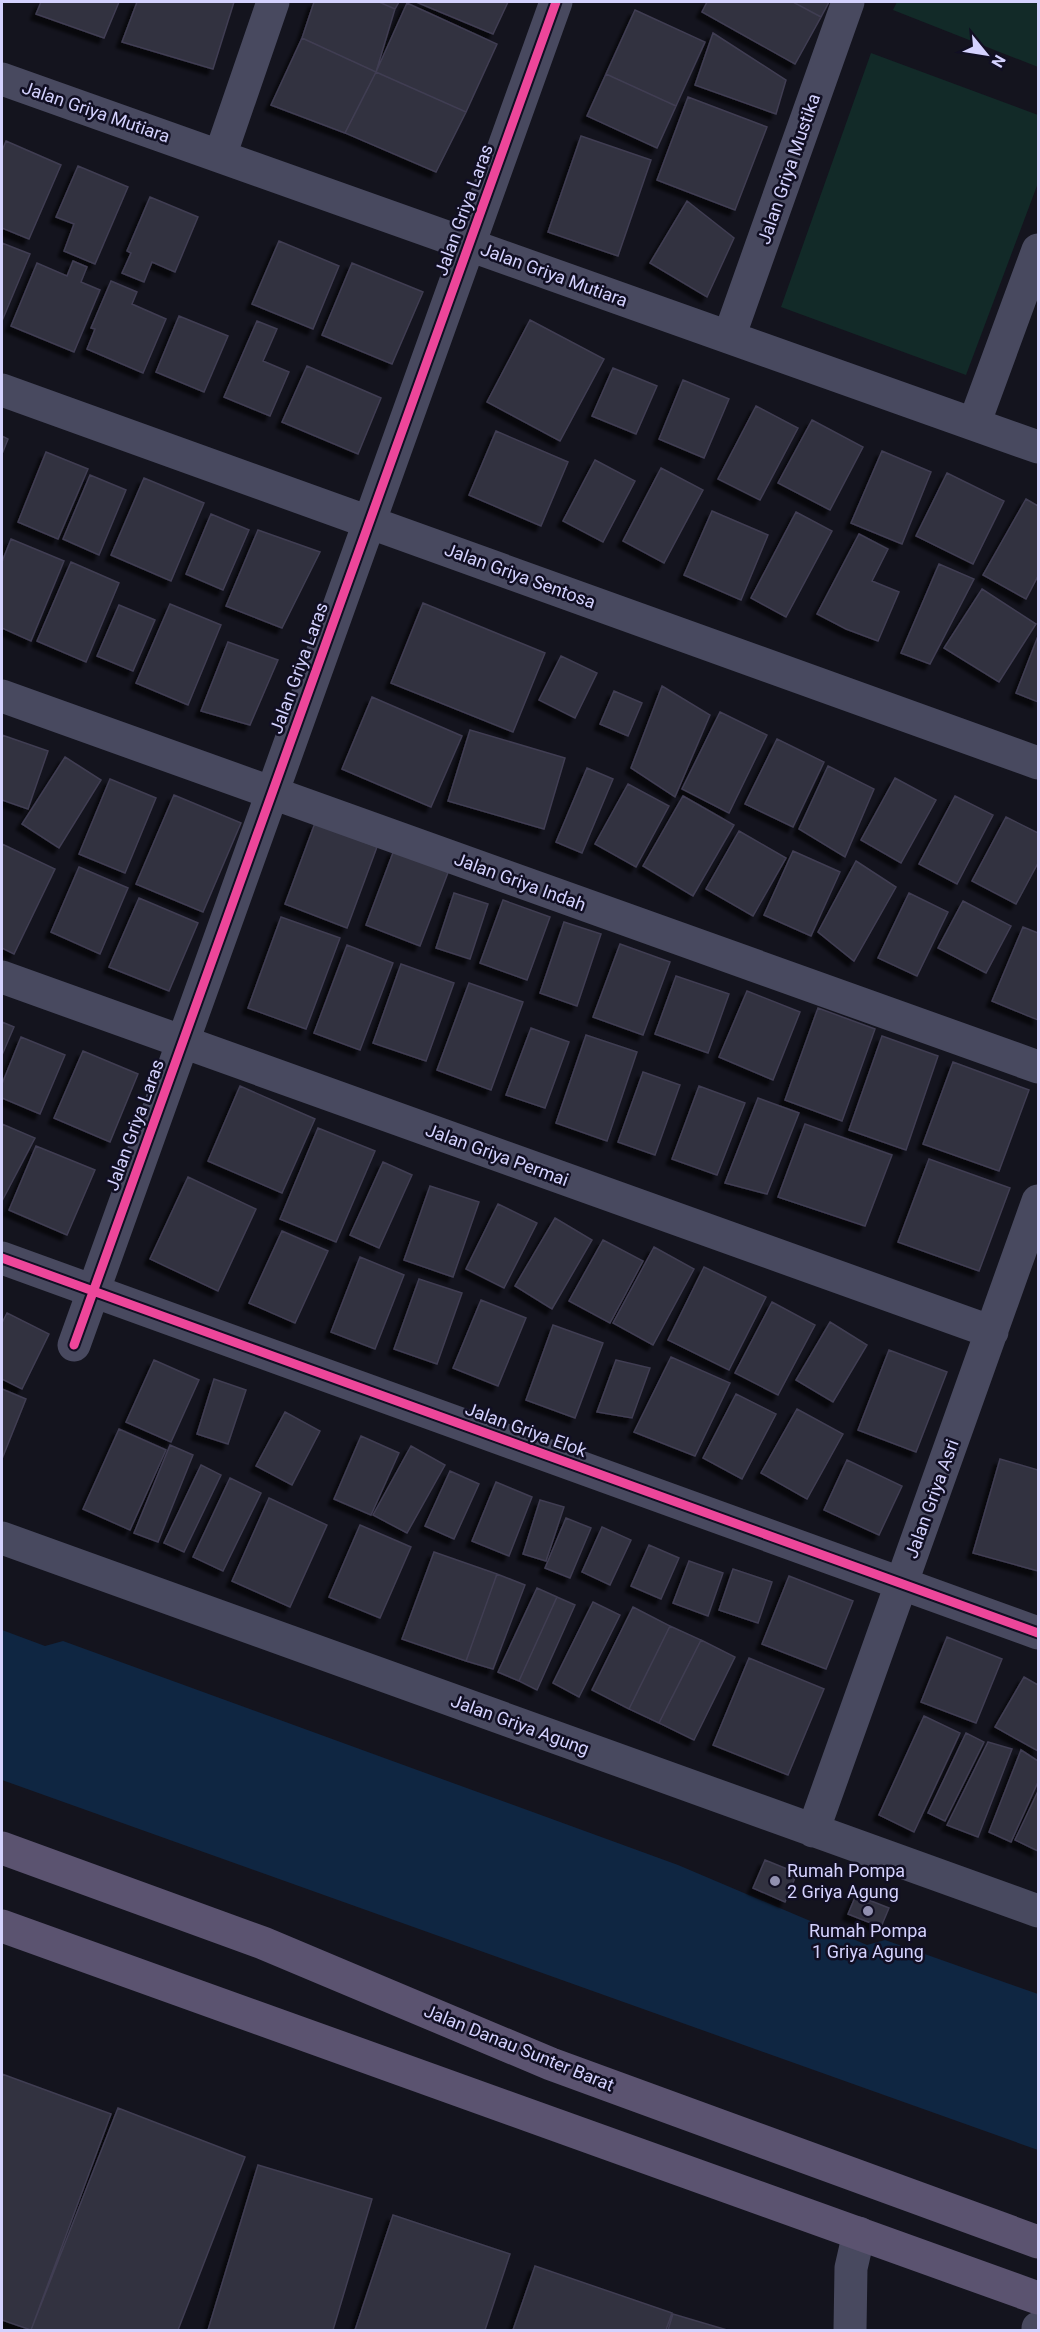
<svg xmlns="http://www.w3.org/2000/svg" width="1040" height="2332" viewBox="0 0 1040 2332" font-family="Roboto,sans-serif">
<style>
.green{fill:#122a28}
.water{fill:#0f2642}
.building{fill:#323140;stroke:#403e52;stroke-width:1.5;filter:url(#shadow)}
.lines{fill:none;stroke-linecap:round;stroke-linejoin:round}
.minor{stroke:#48495f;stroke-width:33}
.major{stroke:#5b5370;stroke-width:33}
.cycleway-casing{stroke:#110f23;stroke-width:13}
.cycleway{stroke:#ed469a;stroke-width:9}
.poi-dot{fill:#9190b0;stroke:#110f23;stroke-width:2}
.labels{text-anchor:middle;stroke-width:5;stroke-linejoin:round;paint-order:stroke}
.street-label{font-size:18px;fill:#d4d2fe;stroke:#110f23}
.poi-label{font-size:18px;fill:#d4d2fe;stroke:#110f23;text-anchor:start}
</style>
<defs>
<filter id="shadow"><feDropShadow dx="-5.5" dy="5.5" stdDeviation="1.5" flood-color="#0009"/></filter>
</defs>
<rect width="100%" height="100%" fill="#14141e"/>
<!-- green -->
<path class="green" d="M 897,2 L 1038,2 L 1038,67 L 893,10 Z
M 871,53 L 1038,115 L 1038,183 L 966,375 L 781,307 Z"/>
<!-- water -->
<path class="water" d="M 2,1630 L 45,1646 L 63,1641 L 678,1865 L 867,1945 L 885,1940 L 1038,1994 L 1038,2150 L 2,1780 Z"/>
<!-- building -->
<path class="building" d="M 41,2 L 119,2 L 104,38 L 36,14 Z
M 137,2 L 234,2 L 213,69 L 122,42 Z
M 314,2 L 379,2 L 395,9 L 376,72 L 302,38 Z
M 379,2 L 399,2 L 395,9 Z
M 416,2 L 508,2 L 493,34 Z
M 707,2 L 793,2 L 821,17 L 795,64 L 702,12 Z
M 793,2 L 829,2 L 821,17 Z
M 407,3 L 497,44 L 466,112 L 376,72 Z
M 635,10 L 705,42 L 676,106 L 606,74 Z
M 713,33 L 786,80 L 776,114 L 695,85 Z
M 302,38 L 376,72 L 345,133 L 271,105 Z
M 376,72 L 466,112 L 436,172 L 345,133 Z
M 606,74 L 676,106 L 657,148 L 587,116 Z
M 688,97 L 767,127 L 735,210 L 657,180 Z
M 581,136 L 651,160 L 618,256 L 548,232 Z
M 6,141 L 61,165 L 29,239 L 2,228 L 2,151 Z
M 78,166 L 128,187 L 95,264 L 64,251 L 74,224 L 56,217 Z
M 150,197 L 198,217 L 175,272 L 152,262 L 144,282 L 122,273 L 131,253 L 127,251 Z
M 687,201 L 734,238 L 707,297 L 650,263 Z
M 279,241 L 339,266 L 313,329 L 252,304 Z
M 2,243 L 30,254 L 2,321 Z
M 73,261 L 87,267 L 81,282 L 100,290 L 74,352 L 11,326 L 37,263 L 67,276 Z
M 352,263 L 423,292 L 392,364 L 322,335 Z
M 111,281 L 137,292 L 132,304 L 166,319 L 143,373 L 87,349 L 95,329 L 91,328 Z
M 179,316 L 228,336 L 204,392 L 156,372 Z
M 530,320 L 604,359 L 560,441 L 487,402 Z
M 257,321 L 277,329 L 263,361 L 289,372 L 270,416 L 224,397 Z
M 307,366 L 381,398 L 358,454 L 282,422 Z
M 613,368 L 657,386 L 636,434 L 592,416 Z
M 683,380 L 729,399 L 704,458 L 659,439 Z
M 756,406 L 798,428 L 760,500 L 718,479 Z
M 812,420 L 863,447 L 830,510 L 778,483 Z
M 496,431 L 568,462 L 541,526 L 469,495 Z
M 2,436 L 8,439 L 2,454 Z
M 882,451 L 931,472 L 902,544 L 851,523 Z
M 46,452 L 88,469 L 58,539 L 18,522 Z
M 595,460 L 635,481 L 603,542 L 563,521 Z
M 661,468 L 703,490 L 664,563 L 623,541 Z
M 947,473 L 1004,501 L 973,564 L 916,536 Z
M 90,475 L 126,490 L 99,555 L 63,539 Z
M 144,478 L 204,503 L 171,581 L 111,555 Z
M 1026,499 L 1038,506 L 1038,576 L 1026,599 L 983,575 Z
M 712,511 L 768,535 L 741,600 L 684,575 Z
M 796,512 L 832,531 L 786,617 L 751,598 Z
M 211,514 L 249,530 L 223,590 L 186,574 Z
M 258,530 L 320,552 L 282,628 L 226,606 Z
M 859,534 L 888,549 L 872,581 L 899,592 L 878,641 L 846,629 L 817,614 Z
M 11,539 L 64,561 L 31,641 L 2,628 L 2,562 Z
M 71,562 L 119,583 L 86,662 L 37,641 Z
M 939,564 L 974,579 L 930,664 L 901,653 Z
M 982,589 L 1036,624 L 999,682 L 944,648 Z
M 423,603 L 545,653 L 513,732 L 391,683 Z
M 170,604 L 221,625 L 188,705 L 136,683 Z
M 119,605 L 155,620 L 133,671 L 97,656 Z
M 1038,636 L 1038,702 L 1016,693 Z
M 228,642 L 278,660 L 250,725 L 201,711 Z
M 561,656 L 597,673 L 575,718 L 539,700 Z
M 662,686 L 710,715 L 675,797 L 631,768 Z
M 614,691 L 642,703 L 628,736 L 600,724 Z
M 372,697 L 462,736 L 431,807 L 342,769 Z
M 720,712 L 767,735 L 729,813 L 682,789 Z
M 470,730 L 565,758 L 544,829 L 448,801 Z
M 2,735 L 48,751 L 28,809 L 2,800 Z
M 777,739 L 824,762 L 793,827 L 745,804 Z
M 65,757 L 101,780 L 59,848 L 22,824 Z
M 828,766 L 874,789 L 845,857 L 799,829 Z
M 587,768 L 613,779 L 582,853 L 556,842 Z
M 895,778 L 936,800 L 901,863 L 861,840 Z
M 110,779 L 156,798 L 125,873 L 79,854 Z
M 628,784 L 669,806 L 636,867 L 595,844 Z
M 174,795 L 241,823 L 203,912 L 136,884 Z
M 683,796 L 734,825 L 693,896 L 643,866 Z
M 955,796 L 993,815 L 957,884 L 919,864 Z
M 1006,817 L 1038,833 L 1038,863 L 1016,904 L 972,881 Z
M 315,823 L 377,847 L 347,928 L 285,904 Z
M 739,831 L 786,858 L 753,916 L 706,889 Z
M 2,844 L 55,869 L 14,954 L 2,948 Z
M 394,850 L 449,870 L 420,946 L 366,925 Z
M 793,851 L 840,872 L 811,936 L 764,915 Z
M 856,861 L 896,887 L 854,961 L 818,932 Z
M 79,867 L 128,888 L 100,954 L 51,932 Z
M 454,893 L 488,904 L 470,959 L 436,948 Z
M 909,893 L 948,912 L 917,976 L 878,958 Z
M 139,898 L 198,923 L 169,991 L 109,967 Z
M 503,900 L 550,917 L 527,980 L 480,963 Z
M 963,901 L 1011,926 L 986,973 L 938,948 Z
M 281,917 L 340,938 L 306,1029 L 248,1008 Z
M 564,922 L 601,934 L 577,1006 L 540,993 Z
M 1023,927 L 1038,933 L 1038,1020 L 992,1001 Z
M 620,944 L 670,962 L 643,1035 L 593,1017 Z
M 347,945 L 393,963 L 360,1050 L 314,1033 Z
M 401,964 L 454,983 L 426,1061 L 373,1043 Z
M 676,976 L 729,994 L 708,1053 L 655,1034 Z
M 469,983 L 523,1002 L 491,1090 L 437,1070 Z
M 747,991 L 800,1012 L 773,1080 L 719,1057 Z
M 818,1008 L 875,1029 L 842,1121 L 785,1100 Z
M 2,1022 L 14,1027 L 2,1055 Z
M 531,1028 L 569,1042 L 545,1108 L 506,1095 Z
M 586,1035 L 637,1052 L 607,1141 L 556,1123 Z
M 882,1036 L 938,1056 L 906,1150 L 849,1130 Z
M 21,1037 L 65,1055 L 40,1114 L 2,1098 L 2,1084 Z
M 83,1051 L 138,1074 L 110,1142 L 54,1118 Z
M 953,1062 L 1029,1090 L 999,1171 L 923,1144 Z
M 643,1072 L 680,1085 L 655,1155 L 618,1142 Z
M 240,1086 L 315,1119 L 282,1193 L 208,1161 Z
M 699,1086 L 745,1103 L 717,1175 L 672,1159 Z
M 758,1098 L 799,1113 L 767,1194 L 725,1183 Z
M 2,1124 L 35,1138 L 2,1201 Z
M 805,1124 L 892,1155 L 865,1226 L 778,1197 Z
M 318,1128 L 375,1151 L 336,1242 L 280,1219 Z
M 36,1146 L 95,1170 L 67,1235 L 9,1210 Z
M 929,1159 L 1010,1188 L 979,1271 L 898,1242 Z
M 383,1162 L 412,1175 L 379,1248 L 350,1235 Z
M 188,1177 L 256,1209 L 218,1291 L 150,1259 Z
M 430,1186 L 479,1202 L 453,1277 L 404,1260 Z
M 498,1204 L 537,1223 L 504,1288 L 466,1269 Z
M 555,1218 L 592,1240 L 552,1309 L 515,1286 Z
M 282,1231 L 328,1251 L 295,1323 L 249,1303 Z
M 603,1240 L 643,1261 L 610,1323 L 569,1301 Z
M 654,1247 L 694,1269 L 653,1345 L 613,1323 Z
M 360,1257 L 404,1275 L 375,1349 L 331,1332 Z
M 704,1267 L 766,1297 L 729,1370 L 668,1340 Z
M 419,1279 L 462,1293 L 437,1364 L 394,1349 Z
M 481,1300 L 526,1318 L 498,1386 L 453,1368 Z
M 772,1302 L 815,1325 L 778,1395 L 735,1373 Z
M 7,1313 L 49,1334 L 22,1389 L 2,1379 L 2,1323 Z
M 830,1322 L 867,1345 L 833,1402 L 796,1380 Z
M 553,1325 L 603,1343 L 575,1418 L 526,1400 Z
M 889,1350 L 947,1372 L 916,1452 L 858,1430 Z
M 671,1357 L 730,1383 L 695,1456 L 634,1432 Z
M 154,1360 L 199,1380 L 171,1442 L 126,1422 Z
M 616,1360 L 650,1368 L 632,1418 L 597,1412 Z
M 214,1379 L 246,1390 L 228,1444 L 197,1434 Z
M 2,1389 L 26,1399 L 2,1459 Z
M 736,1394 L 776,1414 L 742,1479 L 703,1458 Z
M 797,1409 L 843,1434 L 807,1499 L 761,1473 Z
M 285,1412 L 320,1431 L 292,1485 L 256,1466 Z
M 119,1429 L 166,1450 L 130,1530 L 83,1509 Z
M 361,1436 L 399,1453 L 371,1515 L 334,1499 Z
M 170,1445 L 193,1455 L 158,1542 L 134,1533 Z
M 411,1446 L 445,1465 L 407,1533 L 373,1515 Z
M 1000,1459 L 1038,1470 L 1038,1571 L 973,1553 Z
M 847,1460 L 902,1486 L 879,1535 L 824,1510 Z
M 201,1465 L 221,1475 L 184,1552 L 164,1543 Z
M 450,1471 L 479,1484 L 454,1539 L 425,1526 Z
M 230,1478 L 261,1493 L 223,1571 L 193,1557 Z
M 496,1482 L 532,1497 L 509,1556 L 472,1541 Z
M 269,1498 L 327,1525 L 290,1607 L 232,1581 Z
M 540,1500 L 564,1507 L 546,1561 L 523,1554 Z
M 566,1518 L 591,1528 L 570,1578 L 545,1568 Z
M 360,1525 L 411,1547 L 380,1618 L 329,1597 Z
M 602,1527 L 631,1540 L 610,1585 L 582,1572 Z
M 649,1545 L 679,1558 L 661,1599 L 631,1586 Z
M 434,1552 L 497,1574 L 466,1661 L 402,1639 Z
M 689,1561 L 723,1573 L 708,1616 L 673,1603 Z
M 733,1569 L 772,1582 L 758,1623 L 719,1610 Z
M 497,1574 L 525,1585 L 493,1669 L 466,1661 Z
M 789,1576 L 853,1601 L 826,1669 L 762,1644 Z
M 537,1588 L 557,1597 L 519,1681 L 498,1672 Z
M 557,1597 L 575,1605 L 537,1690 L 519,1681 Z
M 593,1602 L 620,1615 L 579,1697 L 553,1683 Z
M 633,1607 L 670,1626 L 629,1709 L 592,1690 Z
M 670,1626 L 701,1640 L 659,1723 L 629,1709 Z
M 947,1637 L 1002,1659 L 976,1723 L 921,1702 Z
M 701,1640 L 735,1657 L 694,1740 L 659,1723 Z
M 749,1658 L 824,1689 L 788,1775 L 713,1745 Z
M 1024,1677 L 1038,1685 L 1038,1751 L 995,1727 Z
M 924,1716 L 960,1733 L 914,1832 L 879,1815 Z
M 966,1733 L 984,1742 L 945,1821 L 928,1813 Z
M 988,1742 L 1012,1749 L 978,1837 L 947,1825 Z
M 1021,1750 L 1038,1761 L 1038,1782 L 1011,1842 L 989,1832 Z
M 1038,1791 L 1038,1851 L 1015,1840 Z
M 765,1860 L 797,1873 L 785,1902 L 753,1888 Z
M 856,1895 L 889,1908 L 881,1927 L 848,1914 Z
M 2,2074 L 111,2114 L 31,2330 L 2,2320 Z
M 118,2108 L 245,2157 L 178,2330 L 31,2330 Z
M 258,2165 L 372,2199 L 333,2330 L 208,2330 Z
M 393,2215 L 510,2254 L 485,2330 L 355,2330 Z
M 535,2266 L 672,2313 L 666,2330 L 513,2330 Z
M 673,2314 L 727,2330 L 668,2330 Z"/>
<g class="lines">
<!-- minor -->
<path class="minor" d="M 2,79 L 1038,447
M 220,156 L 273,2
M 729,337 L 848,2
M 2,390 L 1038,763
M 974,424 L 1038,250
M 2,696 L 1038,1067
M 2,977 L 992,1332
M 2,1258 L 1038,1633
M 74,1345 L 556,2
M 2,1538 L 1038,1911
M 813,1831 L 1038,1201
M 850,2330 L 851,2268 L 859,2233
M 1038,2330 L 1038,2328"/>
<!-- major -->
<path class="major" d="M 2,1848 L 263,1943 L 551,2064 L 1038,2242
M 2,1926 L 1038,2298"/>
<defs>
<path id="cycleway" d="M 2,1258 L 1038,1633
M 74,1345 L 556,2"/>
</defs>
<!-- cycleway casing -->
<use href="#cycleway" class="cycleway-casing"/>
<!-- cycleway -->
<use href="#cycleway" class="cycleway"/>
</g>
<!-- markers -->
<g class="poi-dot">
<circle cx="775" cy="1881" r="6"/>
<circle cx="868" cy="1911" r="6"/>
</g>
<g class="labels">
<!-- street labels -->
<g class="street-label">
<text transform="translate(96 112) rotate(19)" y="6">Jalan Griya Mutiara</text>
<text transform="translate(789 169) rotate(-71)" y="6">Jalan Griya Mustika</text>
<text transform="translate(464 210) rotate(-70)" y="6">Jalan Griya Laras</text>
<text transform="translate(554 275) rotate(20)" y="6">Jalan Griya Mutiara</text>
<text transform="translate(520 576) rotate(20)" y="6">Jalan Griya Sentosa</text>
<text transform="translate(299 668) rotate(-70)" y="6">Jalan Griya Laras</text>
<text transform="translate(520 882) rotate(20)" y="6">Jalan Griya Indah</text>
<text transform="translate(135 1125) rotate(-70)" y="6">Jalan Griya Laras</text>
<text transform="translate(497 1155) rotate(20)" y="6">Jalan Griya Permai</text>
<text transform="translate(526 1430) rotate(20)" y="6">Jalan Griya Elok</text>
<text transform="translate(932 1499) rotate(-70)" y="6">Jalan Griya Asri</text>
<text transform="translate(520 1725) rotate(20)" y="6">Jalan Griya Agung</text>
<text transform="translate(519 2048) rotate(22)" y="6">Jalan Danau Sunter Barat</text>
</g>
<!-- poi labels -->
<g class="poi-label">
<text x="787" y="1877">Rumah Pompa<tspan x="787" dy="21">2 Griya Agung</tspan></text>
<text x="868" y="1937" text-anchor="middle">Rumah Pompa<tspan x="868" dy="21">1 Griya Agung</tspan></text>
</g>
</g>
<!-- border -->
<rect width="1040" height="2332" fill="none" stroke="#d4d2fe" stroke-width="6"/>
<!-- north arrow -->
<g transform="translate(986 54) rotate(120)" stroke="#110f23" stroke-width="4.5" paint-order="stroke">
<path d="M0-4.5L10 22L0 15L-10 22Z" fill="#d4d2fe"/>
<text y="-9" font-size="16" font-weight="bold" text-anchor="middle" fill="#d4d2fe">N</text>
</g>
</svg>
